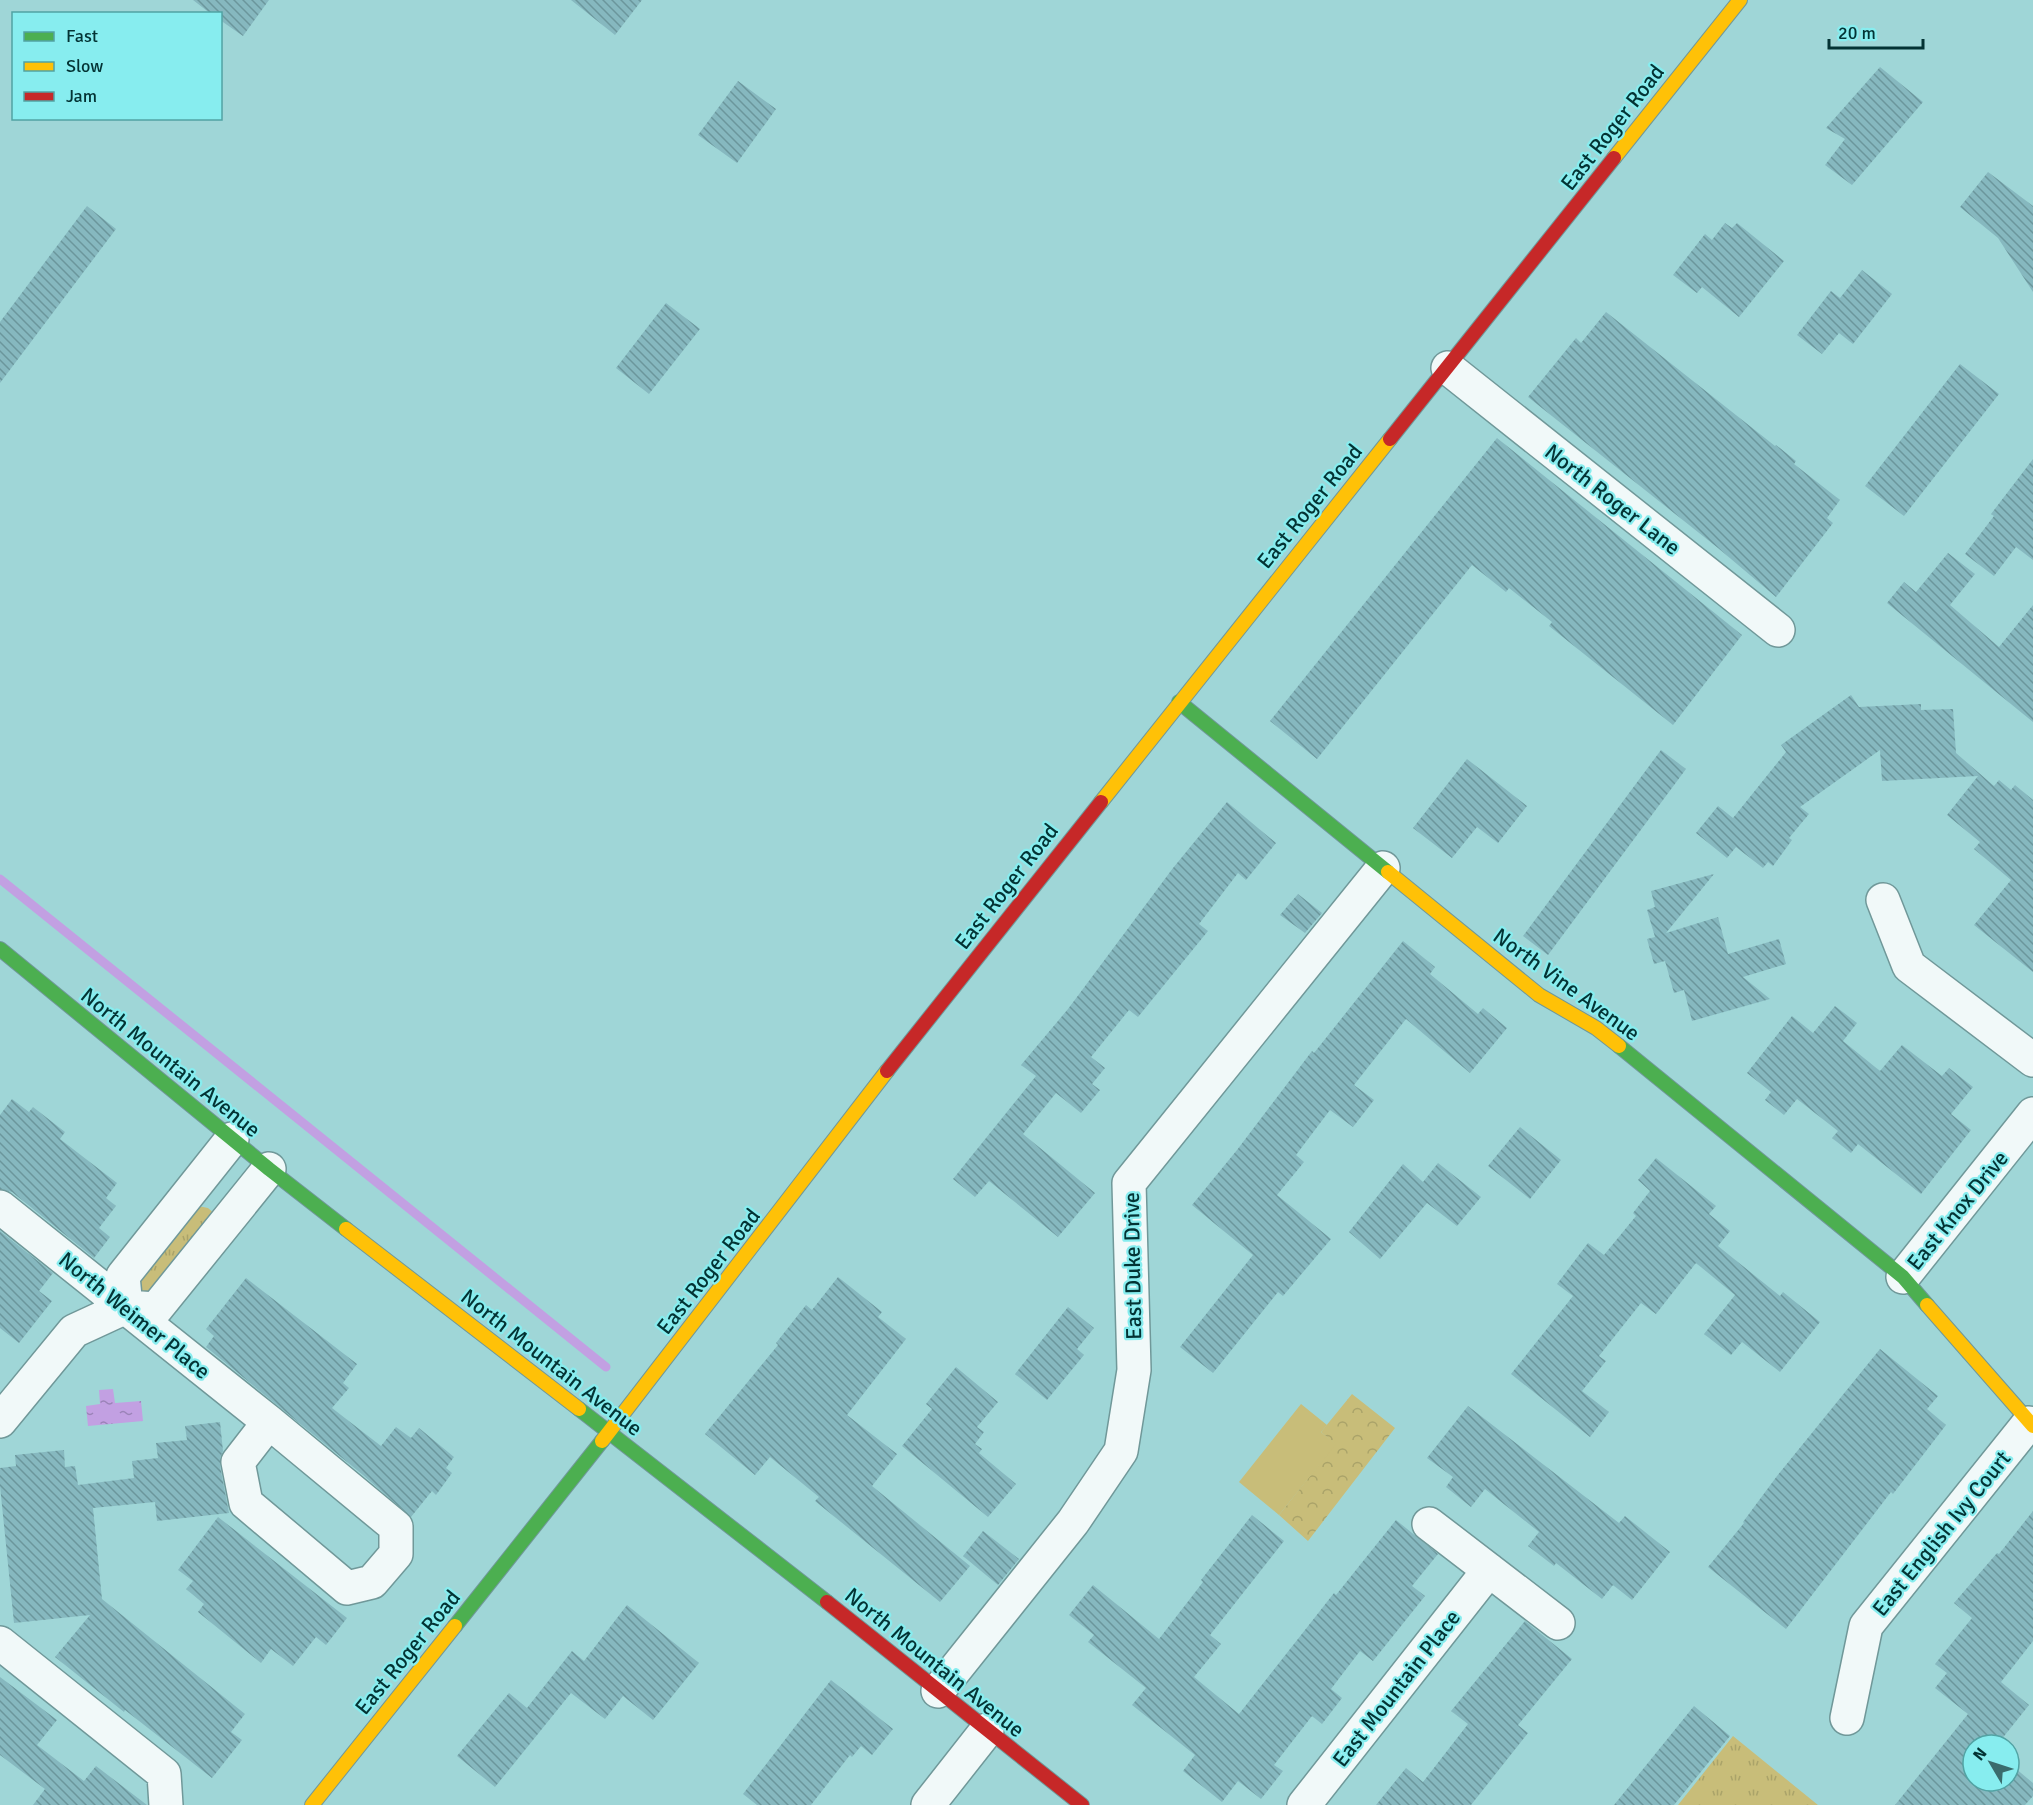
<svg xmlns="http://www.w3.org/2000/svg" width="2033" height="1805" viewBox="0 0 2033 1805" font-family="Signika,sans-serif">
<style>
.grass{fill:url(#grass-tufts)}
.forest{fill:url(#forest-crowns)}
.pitch{fill:#c8bd79}
.water{fill:url(#water-ripples)}
.lines{fill:none;stroke-linecap:round;stroke-linejoin:round}
.stream{stroke:#c2a0e2;stroke-width:9}
.building{fill:url(#building-back-hatch)}
.street-casing{stroke:#709899;stroke-width:36}
.fast-casing{stroke:#709899;stroke-width:16}
.slow-casing{stroke:#709899;stroke-width:16}
.jam-casing{stroke:#709899;stroke-width:16}
.street{stroke:#f1f9f9;stroke-width:33}
.fast{stroke:#4caf50;stroke-width:14}
.slow{stroke:#ffc107;stroke-width:14}
.jam{stroke:#c62828;stroke-width:14}
.labels{text-anchor:middle;stroke-width:4.5;stroke-linejoin:round;paint-order:stroke}
.street-label{font-size:22px;fill:#033334;stroke:#87edef}
</style>
<defs>
<pattern id="grass-tufts" width="24" height="20" patternUnits="userSpaceOnUse" patternTransform="scale(1.5)"><rect width="24" height="20" fill="#c8bd79"/><path d="M3 7l-1-3M5 7V3M7 7l1-3M15 17l-1-3M17 17v-4M19 17l1-3" fill="none" stroke="#aaa369"/></pattern>
<pattern id="forest-crowns" width="20" height="18" patternUnits="userSpaceOnUse" patternTransform="scale(1.5)"><rect width="20" height="18" fill="#c8bd79"/><path d="M2 6a3 3 0 1 1 6 0M12 15a3 3 0 1 1 6 0" fill="none" stroke="#aaa369"/></pattern>
<pattern id="water-ripples" width="26" height="14" patternUnits="userSpaceOnUse" patternTransform="scale(1.5)"><rect width="26" height="14" fill="#c2a0e2"/><path d="M2 4q2-2 4 0t4 0M15 11q2-2 4 0t4 0" fill="none" stroke="#9b83b8"/></pattern>
<pattern id="building-back-hatch" width="6" height="6" patternUnits="userSpaceOnUse" patternTransform="scale(1.5)"><rect width="6" height="6" fill="#86b8bf"/><path d="M-1 5l2 2M0 0l6 6M5-1l2 2" fill="none" stroke="#6b969c"/></pattern>
</defs>
<rect width="100%" height="100%" fill="#9fd6d7"/>
<!-- grass -->
<path class="grass" d="M 198,1206 L 208,1208 L 216,1215 L 155,1294 L 138,1294 L 138,1283 Z
M 1733,1736 L 1818,1805 L 1678,1805 Z"/>
<!-- forest -->
<path class="forest" d="M 1352,1394 L 1395,1428 L 1308,1541 L 1279,1515 L 1335,1444 L 1321,1432 Z"/>
<!-- pitch -->
<path class="pitch" d="M 1301,1404 L 1327,1425 L 1321,1432 L 1336,1444 L 1279,1515 L 1239,1482 Z"/>
<!-- water -->
<path class="water" d="M 113,1389 L 115,1403 L 141,1401 L 143,1421 L 88,1426 L 86,1406 L 100,1404 L 99,1390 Z"/>
<g class="lines">
<!-- stream -->
<path class="stream" d="M 0,879 L 606,1367"/>
</g>
<!-- building -->
<path class="building" d="M 193,0 L 269,0 L 243,36 L 220,20 L 220,14 L 211,14 Z
M 571,0 L 642,0 L 615,35 Z
M 1880,67 L 1923,102 L 1852,185 L 1825,165 L 1845,139 L 1826,128 Z
M 738,81 L 776,109 L 737,163 L 698,135 Z
M 1988,172 L 2033,206 L 2033,292 L 1998,238 L 1960,207 Z
M 87,206 L 116,229 L 0,383 L 0,322 Z
M 1725,223 L 1732,228 L 1737,223 L 1784,261 L 1739,317 L 1702,287 L 1697,293 L 1673,275 L 1705,234 L 1712,240 Z
M 1862,270 L 1892,294 L 1853,344 L 1839,333 L 1822,354 L 1797,335 L 1831,291 L 1840,298 Z
M 666,303 L 700,329 L 649,394 L 616,368 Z
M 1606,312 L 1775,446 L 1776,445 L 1796,461 L 1794,464 L 1840,500 L 1827,518 L 1833,523 L 1776,597 L 1718,548 L 1528,397 L 1576,338 L 1581,343 Z
M 1960,364 L 1999,394 L 1904,516 L 1865,486 Z
M 1497,438 L 1742,635 L 1673,725 L 1549,626 L 1552,622 L 1509,588 L 1506,592 L 1472,565 L 1317,759 L 1270,721 Z
M 2033,459 L 2033,560 L 2016,547 L 1994,576 L 1965,554 L 1994,516 L 1991,514 Z
M 1948,553 L 1975,574 L 1950,605 L 1999,647 L 2033,605 L 2033,722 L 1887,603 L 1904,582 L 1916,592 Z
M 1851,695 L 1859,707 L 1921,704 L 1921,710 L 1953,709 L 1956,753 L 1994,786 L 1999,780 L 2011,790 L 2015,785 L 2033,800 L 2033,972 L 1974,925 L 2011,880 L 1974,849 L 1980,842 L 1947,815 L 1978,776 L 1882,781 L 1880,750 L 1800,807 L 1809,814 L 1789,838 L 1792,840 L 1773,866 L 1768,862 L 1763,868 L 1736,847 L 1727,858 L 1696,833 L 1718,806 L 1733,818 L 1786,752 L 1781,745 Z
M 1661,750 L 1686,769 L 1548,955 L 1523,936 Z
M 1467,759 L 1527,806 L 1498,843 L 1477,827 L 1452,858 L 1413,828 Z
M 1227,802 L 1276,843 L 1246,880 L 1238,873 L 1199,924 L 1208,931 L 1138,1017 L 1129,1010 L 1091,1057 L 1105,1068 L 1092,1084 L 1100,1090 L 1081,1113 L 1056,1093 L 1023,1134 L 1095,1193 L 1058,1237 L 989,1181 L 975,1197 L 953,1179 L 1036,1076 L 1021,1065 L 1068,1009 L 1173,868 Z
M 1714,874 L 1666,933 L 1718,917 L 1728,954 L 1779,939 L 1786,964 L 1743,977 L 1770,999 L 1692,1021 L 1684,990 L 1674,993 L 1665,961 L 1654,964 L 1647,939 L 1655,937 L 1647,910 L 1655,907 L 1651,891 Z
M 1298,894 L 1322,913 L 1305,933 L 1280,915 Z
M 1403,941 L 1435,967 L 1430,974 L 1478,1014 L 1483,1008 L 1507,1028 L 1470,1073 L 1406,1019 L 1354,1085 L 1374,1100 L 1353,1127 L 1330,1110 L 1296,1155 L 1304,1162 L 1277,1195 L 1331,1239 L 1283,1296 L 1278,1292 L 1213,1373 L 1180,1347 L 1253,1255 L 1192,1205 L 1237,1150 L 1312,1051 L 1314,1053 Z
M 1835,1006 L 1857,1023 L 1843,1041 L 1880,1071 L 1902,1045 L 1942,1076 L 1949,1068 L 1973,1087 L 1951,1114 L 1971,1130 L 1921,1194 L 1858,1144 L 1851,1153 L 1832,1138 L 1838,1131 L 1797,1099 L 1784,1115 L 1765,1100 L 1771,1092 L 1747,1073 L 1792,1016 L 1813,1033 Z
M 12,1099 L 29,1112 L 33,1107 L 65,1132 L 60,1139 L 117,1183 L 106,1198 L 116,1206 L 99,1228 L 110,1237 L 94,1258 L 12,1192 L 0,1189 L 0,1115 Z
M 1520,1127 L 1561,1160 L 1530,1199 L 1488,1166 Z
M 1656,1158 L 1716,1206 L 1709,1214 L 1730,1231 L 1718,1246 L 1780,1296 L 1783,1292 L 1820,1322 L 1780,1372 L 1742,1342 L 1731,1355 L 1704,1334 L 1735,1295 L 1696,1263 L 1656,1314 L 1641,1303 L 1599,1356 L 1606,1361 L 1582,1391 L 1609,1412 L 1590,1437 L 1511,1374 L 1573,1296 L 1557,1284 L 1588,1243 L 1604,1255 L 1636,1216 L 1633,1213 L 1650,1191 L 1638,1180 Z
M 1438,1163 L 1481,1197 L 1457,1226 L 1427,1203 L 1380,1259 L 1349,1232 L 1403,1164 L 1423,1182 Z
M 0,1231 L 53,1273 L 39,1291 L 52,1301 L 19,1343 L 0,1328 Z
M 838,1277 L 882,1312 L 878,1317 L 906,1339 L 847,1415 L 897,1454 L 872,1486 L 970,1566 L 940,1602 L 815,1501 L 819,1497 L 770,1457 L 755,1475 L 705,1434 L 778,1345 L 776,1343 L 806,1305 L 812,1310 Z
M 246,1278 L 357,1364 L 343,1383 L 349,1388 L 332,1408 L 381,1446 L 396,1427 L 411,1438 L 419,1428 L 454,1457 L 446,1468 L 452,1473 L 436,1495 L 432,1491 L 411,1517 L 363,1475 L 206,1347 L 214,1336 L 206,1329 Z
M 1068,1307 L 1094,1328 L 1077,1349 L 1084,1355 L 1047,1400 L 1015,1374 Z
M 1880,1349 L 1938,1396 L 1927,1409 L 1946,1425 L 1893,1494 L 1891,1492 L 1786,1629 L 1708,1567 L 1744,1523 L 1743,1522 L 1777,1476 Z
M 956,1367 L 998,1402 L 977,1427 L 984,1432 L 975,1444 L 982,1449 L 979,1453 L 1016,1484 L 988,1517 L 902,1446 L 932,1409 L 926,1404 Z
M 1468,1406 L 1619,1523 L 1625,1516 L 1670,1552 L 1632,1600 L 1613,1585 L 1602,1599 L 1556,1563 L 1554,1566 L 1528,1546 L 1539,1532 L 1485,1489 L 1471,1507 L 1446,1487 L 1453,1477 L 1427,1458 Z
M 220,1422 L 223,1451 L 220,1458 L 220,1466 L 229,1513 L 157,1521 L 155,1502 L 93,1508 L 102,1599 L 245,1714 L 231,1732 L 242,1740 L 212,1778 L 125,1710 L 124,1712 L 55,1657 L 90,1615 L 14,1623 L 0,1486 L 0,1468 L 16,1466 L 15,1455 L 64,1450 L 65,1467 L 75,1466 L 78,1485 L 134,1478 L 132,1461 L 158,1458 L 156,1443 L 187,1440 L 185,1426 Z
M 2033,1511 L 2033,1641 L 2001,1682 L 2029,1705 L 1997,1745 L 1973,1745 L 1973,1781 L 2009,1781 L 2009,1763 L 2033,1783 L 2033,1796 L 2025,1805 L 1895,1805 L 1968,1714 L 1935,1688 L 1947,1673 L 1935,1664 L 1972,1618 L 1954,1603 L 1997,1553 L 1999,1554 Z
M 1252,1515 L 1284,1541 L 1210,1635 L 1221,1644 L 1194,1677 L 1239,1714 L 1334,1593 L 1336,1595 L 1396,1520 L 1438,1554 L 1412,1586 L 1425,1596 L 1373,1661 L 1360,1651 L 1331,1689 L 1342,1698 L 1322,1724 L 1312,1716 L 1274,1765 L 1283,1771 L 1261,1799 L 1238,1781 L 1222,1802 L 1183,1771 L 1195,1755 L 1132,1705 L 1146,1688 L 1088,1642 L 1094,1635 L 1069,1615 L 1093,1585 L 1159,1639 L 1203,1582 L 1201,1580 Z
M 218,1517 L 347,1618 L 326,1645 L 316,1637 L 293,1666 L 271,1649 L 261,1663 L 198,1612 L 204,1604 L 186,1589 L 193,1581 L 178,1570 Z
M 983,1531 L 1019,1559 L 998,1585 L 963,1556 Z
M 627,1605 L 699,1663 L 653,1720 L 623,1696 L 605,1719 L 571,1693 L 495,1787 L 457,1756 L 509,1693 L 527,1708 L 572,1651 L 584,1661 Z
M 1525,1621 L 1572,1659 L 1518,1725 L 1528,1733 L 1471,1805 L 1376,1805 L 1406,1768 L 1423,1782 L 1468,1724 L 1451,1711 Z
M 0,1677 L 57,1720 L 37,1745 L 84,1781 L 96,1766 L 147,1805 L 33,1805 L 45,1789 L 0,1755 Z
M 831,1680 L 893,1729 L 872,1755 L 861,1746 L 852,1757 L 850,1755 L 811,1805 L 757,1805 L 743,1794 Z
M 1694,1706 L 1730,1736 L 1674,1805 L 1614,1805 Z"/>
<g class="lines">
<defs>
<path id="street" d="M 1448,368 L 1778,630
M 1883,900 L 1909,966 L 2033,1060
M 0,1207 L 269,1422 L 396,1527 L 396,1554 L 372,1582 L 347,1588 L 246,1503 L 238,1462 L 269,1422
M 1903,1277 L 2033,1114
M 126,1307 L 123,1276 L 232,1139
M 0,1421 L 74,1331 L 126,1307 L 156,1309 L 269,1169
M 1429,1524 L 1558,1623
M 0,1643 L 164,1774 L 166,1805
M 938,1691 L 1073,1522 L 1121,1451 L 1134,1370 L 1129,1183 L 1383,868
M 1847,1718 L 1866,1626 L 2029,1423
M 928,1805 L 987,1730
M 1304,1805 L 1489,1570"/>
<path id="fast" d="M 1179,702 L 1388,872
M 0,949 L 269,1169 L 346,1229
M 1619,1046 L 1903,1277 L 1927,1305
M 579,1409 L 827,1602
M 455,1626 L 602,1441"/>
<path id="slow" d="M 1614,158 L 1740,0
M 1101,802 L 1390,439
M 1388,872 L 1539,995 L 1596,1028 L 1619,1046
M 346,1229 L 579,1409
M 1927,1305 L 2033,1426
M 602,1441 L 887,1071
M 312,1805 L 455,1626"/>
<path id="jam" d="M 1390,439 L 1614,158
M 887,1071 L 1101,802
M 827,1602 L 1082,1805"/>
</defs>
<!-- street casing -->
<use href="#street" class="street-casing"/>
<!-- fast casing -->
<use href="#fast" class="fast-casing"/>
<!-- slow casing -->
<use href="#slow" class="slow-casing"/>
<!-- jam casing -->
<use href="#jam" class="jam-casing"/>
<!-- street -->
<use href="#street" class="street"/>
<!-- fast -->
<use href="#fast" class="fast"/>
<!-- slow -->
<use href="#slow" class="slow"/>
<!-- jam -->
<use href="#jam" class="jam"/>
</g>
<g class="labels">
<!-- street labels -->
<g class="street-label">
<text transform="translate(1612 127) rotate(-52)" y="8">East Roger Road</text>
<text transform="translate(1613 499) rotate(38)" y="8">North Roger Lane</text>
<text transform="translate(1309 506) rotate(-51)" y="8">East Roger Road</text>
<text transform="translate(1006 886) rotate(-52)" y="8">East Roger Road</text>
<text transform="translate(1567 984) rotate(36)" y="8">North Vine Avenue</text>
<text transform="translate(171 1062) rotate(39)" y="8">North Mountain Avenue</text>
<text transform="translate(1957 1210) rotate(-51)" y="8">East Knox Drive</text>
<text transform="translate(1132 1266) rotate(-91)" y="8">East Duke Drive</text>
<text transform="translate(708 1271) rotate(-52)" y="8">East Roger Road</text>
<text transform="translate(135 1315) rotate(39)" y="8">North Weimer Place</text>
<text transform="translate(552 1362) rotate(38)" y="8">North Mountain Avenue</text>
<text transform="translate(1941 1533) rotate(-51)" y="8">East English Ivy Court</text>
<text transform="translate(407 1652) rotate(-51)" y="8">East Roger Road</text>
<text transform="translate(935 1662) rotate(39)" y="8">North Mountain Avenue</text>
<text transform="translate(1396 1688) rotate(-52)" y="8">East Mountain Place</text>
</g>
</g>
<!-- legend -->
<rect x="12" y="12" width="210" height="108" fill="#87edef" stroke="#52a3a4" stroke-width="1.5"/>
<rect x="24" y="32" width="30" height="9" fill="#4caf50" stroke="#52a3a4" stroke-width="1.5"/>
<text x="66" y="42" font-size="18" fill="#033334">Fast</text>
<rect x="24" y="62" width="30" height="9" fill="#ffc107" stroke="#52a3a4" stroke-width="1.5"/>
<text x="66" y="72" font-size="18" fill="#033334">Slow</text>
<rect x="24" y="92" width="30" height="9" fill="#c62828" stroke="#52a3a4" stroke-width="1.5"/>
<text x="66" y="102" font-size="18" fill="#033334">Jam</text>
<!-- north arrow -->
<g transform="translate(1991 1763) rotate(309)"><circle r="28" fill="#87edef" stroke="#52a3a4" stroke-width="1.5"/>
<path d="M0-4.5L10 22L0 15L-10 22Z" fill="#3a6c6d"/>
<text y="-9" font-size="16" font-weight="bold" text-anchor="middle" fill="#033334">N</text>
</g>
<!-- scale -->
<path d="M1829 39v9h94v-9" fill="none" stroke="#033334" stroke-width="3"/>
<text x="1838" y="39" font-size="18" fill="#033334" stroke="#87edef" stroke-width="4.5" paint-order="stroke">20 m</text>
</svg>
